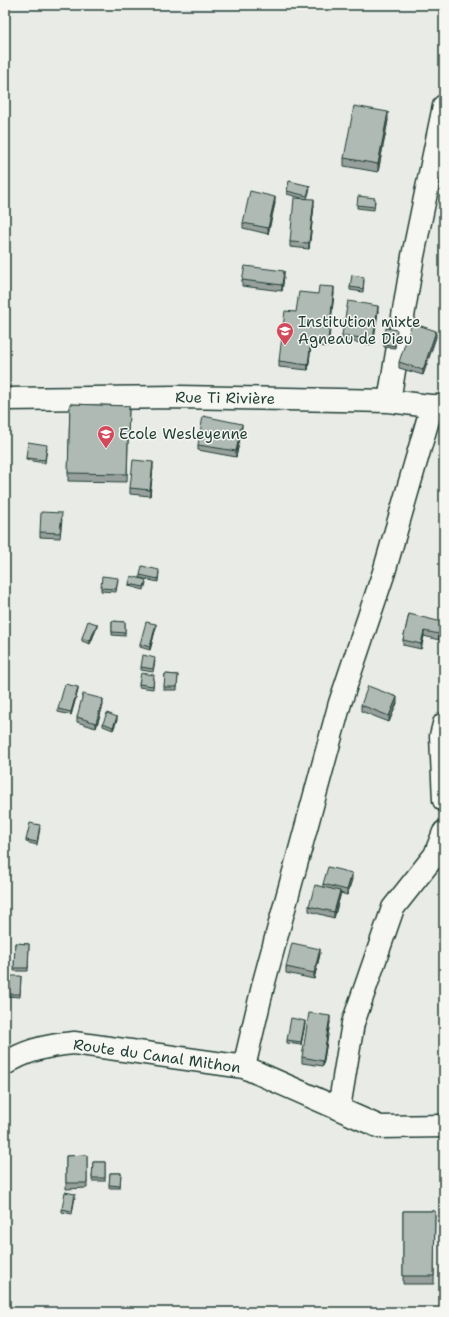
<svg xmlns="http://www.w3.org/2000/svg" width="449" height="1317" viewBox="0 0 449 1317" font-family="'Shantell Sans',sans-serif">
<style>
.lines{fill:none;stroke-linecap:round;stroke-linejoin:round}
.minor-casing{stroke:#1f3d34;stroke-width:25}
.minor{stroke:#f6f6f2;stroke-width:22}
.wall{fill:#97a09c;stroke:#1f3d34}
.shaded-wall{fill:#7b827f;stroke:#1f3d34}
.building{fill:#b0bab5;stroke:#1f3d34}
.labels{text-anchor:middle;stroke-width:3;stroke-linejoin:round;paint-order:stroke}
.poi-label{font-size:15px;fill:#1f3d34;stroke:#f6f6f2;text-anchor:start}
.street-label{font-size:15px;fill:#1f3d34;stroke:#f6f6f2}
</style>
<rect width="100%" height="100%" fill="#e9ebe7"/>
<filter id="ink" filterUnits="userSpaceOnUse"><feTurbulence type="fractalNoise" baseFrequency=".025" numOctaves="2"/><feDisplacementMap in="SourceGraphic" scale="8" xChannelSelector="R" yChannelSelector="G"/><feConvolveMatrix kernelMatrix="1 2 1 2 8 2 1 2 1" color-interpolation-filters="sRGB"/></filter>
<g filter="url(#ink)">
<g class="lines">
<defs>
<path id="minor" d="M 5,399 L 178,397 L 389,401 L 430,406 L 444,406
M 389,401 L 413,256 L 444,106
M 444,724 L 441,736 L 444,800
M 5,1064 C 25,1050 50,1045 74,1043 L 244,1067 L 380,1127 L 444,1126
M 244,1067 L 264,982 L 340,703 L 384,572 L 432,406
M 339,1108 L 353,1023 L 393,908 L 435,855 L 444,832"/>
</defs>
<!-- minor casing -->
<use href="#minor" class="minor-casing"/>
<!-- minor -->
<use href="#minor" class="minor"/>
</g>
<!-- wall -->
<path class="wall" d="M 388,120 L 378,172 L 344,166 L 344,158 Z
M 310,189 L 307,199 L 314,205 L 309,249 L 290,247 L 290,242 L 305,199 L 287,194 L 287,191 Z
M 375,201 L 374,210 L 357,208 L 357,205 Z
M 275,203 L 268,234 L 243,228 L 243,223 Z
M 284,276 L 282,291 L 242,286 L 242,280 Z
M 364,280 L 363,292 L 350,290 L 350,287 Z
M 334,293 L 328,347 L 311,345 L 308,370 L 279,367 L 279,361 L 296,312 L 318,294 Z
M 378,311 L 373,345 L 342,340 L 342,335 Z
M 397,333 L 395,348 L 384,347 L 384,344 Z
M 436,337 L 423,375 L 399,368 L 399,362 Z
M 70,404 L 129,406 L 127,482 L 68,481 Z
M 242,429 L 236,457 L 198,450 L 198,445 Z
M 47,448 L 45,463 L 26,460 L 26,458 Z
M 153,467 L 150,496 L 130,494 L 130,488 Z
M 62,519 L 60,538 L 40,537 L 40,532 Z
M 159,572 L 158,582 L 140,578 L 140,575 Z
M 118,580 L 116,592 L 101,591 L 101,588 Z
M 146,583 L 144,590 L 129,586 L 129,584 Z
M 409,614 L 442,627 L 439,640 L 424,636 L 421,649 L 403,645 L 403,640 Z
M 112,621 L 125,622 L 125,636 L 112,635 Z
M 97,627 L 90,644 L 82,641 L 82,638 Z
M 156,627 L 150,650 L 140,647 L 140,644 Z
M 155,661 L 153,672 L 141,670 L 141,667 Z
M 165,674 L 178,675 L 177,690 L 164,690 Z
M 154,678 L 153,689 L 139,687 L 139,684 Z
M 78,690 L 71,715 L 58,712 L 58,709 Z
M 397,703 L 389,722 L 361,711 L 361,705 Z
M 103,705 L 96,728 L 77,722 L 77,717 Z
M 117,720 L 113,730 L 103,726 L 103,723 Z
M 40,828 L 37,845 L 26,842 L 26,840 Z
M 352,879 L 347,895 L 340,893 L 340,896 L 334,918 L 309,911 L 309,906 L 323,887 L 323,884 Z
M 15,943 L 29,944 L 28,971 L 14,971 Z
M 320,954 L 314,979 L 286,973 L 286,967 Z
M 21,976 L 20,997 L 7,996 L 7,994 Z
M 330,1022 L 323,1066 L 302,1063 L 302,1057 Z
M 305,1024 L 301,1045 L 287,1043 L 287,1040 Z
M 87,1155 L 87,1188 L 66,1189 L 66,1156 Z
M 93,1162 L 105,1162 L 105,1181 L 92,1181 Z
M 110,1173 L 121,1173 L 120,1188 L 109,1188 Z
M 75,1197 L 72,1214 L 62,1212 L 62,1209 Z
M 403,1211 L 435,1211 L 434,1284 L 403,1284 Z"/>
<!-- shaded-wall -->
<path class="shaded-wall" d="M 388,112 L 388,120 L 378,172 L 378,164 Z
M 275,197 L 275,203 L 268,234 L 268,228 Z
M 314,199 L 314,205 L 309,249 L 309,243 Z
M 284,271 L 284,276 L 282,291 L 282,285 Z
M 334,287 L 334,293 L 328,347 L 328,342 Z
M 378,306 L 378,311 L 373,345 L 373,340 Z
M 436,331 L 436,337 L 423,375 L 423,370 Z
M 311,340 L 311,345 L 308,370 L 308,365 Z
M 242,424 L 242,429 L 236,457 L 236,451 Z
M 153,462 L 153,467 L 150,496 L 150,490 Z
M 442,622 L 442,627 L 439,640 L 439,634 Z
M 97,624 L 97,627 L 90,644 L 90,641 Z
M 156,624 L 156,627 L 150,650 L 150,647 Z
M 424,631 L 424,636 L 421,649 L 421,644 Z
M 78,687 L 78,690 L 71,715 L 71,712 Z
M 397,697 L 397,703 L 389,722 L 389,716 Z
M 103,699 L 103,705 L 96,728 L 96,723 Z
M 117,717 L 117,720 L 113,730 L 113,727 Z
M 352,873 L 352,879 L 347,895 L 347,890 Z
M 340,891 L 340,896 L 334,918 L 334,912 Z
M 320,949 L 320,954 L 314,979 L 314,973 Z
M 330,1016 L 330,1022 L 323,1066 L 323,1061 Z
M 305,1021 L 305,1024 L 301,1045 L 301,1042 Z"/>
<!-- building -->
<path class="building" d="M 354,106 L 388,112 L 378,164 L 344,158 Z
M 289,181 L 310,186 L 307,196 L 287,191 Z
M 250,191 L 275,197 L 268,228 L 243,223 Z
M 358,196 L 375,198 L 374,207 L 357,205 Z
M 294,198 L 314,199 L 309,243 L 290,242 Z
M 245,266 L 284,271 L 282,285 L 242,280 Z
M 352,275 L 364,277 L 363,289 L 350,287 Z
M 319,286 L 334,287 L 328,342 L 311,340 L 308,365 L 279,361 L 285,311 L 296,312 L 299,292 L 318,294 Z
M 348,301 L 378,306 L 373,340 L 342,335 Z
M 412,323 L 436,331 L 423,370 L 399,362 Z
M 386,328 L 397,330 L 395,346 L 384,344 Z
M 70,404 L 129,406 L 127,474 L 68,473 Z
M 203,416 L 242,424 L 236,451 L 198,445 Z
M 28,442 L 47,445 L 45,460 L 26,458 Z
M 133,460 L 153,462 L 150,490 L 130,488 Z
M 41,512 L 62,513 L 60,533 L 40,532 Z
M 142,566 L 159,570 L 158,579 L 140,575 Z
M 102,576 L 118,578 L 116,589 L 101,588 Z
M 131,576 L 146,580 L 144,587 L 129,584 Z
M 409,614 L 442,622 L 439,634 L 424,631 L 421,644 L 403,640 Z
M 88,621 L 97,624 L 90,641 L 82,638 Z
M 112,621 L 125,622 L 125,633 L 112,632 Z
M 146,622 L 156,624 L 150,647 L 140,644 Z
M 143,655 L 155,658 L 153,669 L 141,667 Z
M 141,673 L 154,675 L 153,686 L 139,684 Z
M 165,674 L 178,675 L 177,687 L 164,687 Z
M 65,684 L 78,687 L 71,712 L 58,709 Z
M 368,686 L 397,697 L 389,716 L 361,705 Z
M 83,694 L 103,699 L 96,723 L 77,717 Z
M 107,713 L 117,717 L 113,727 L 103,723 Z
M 30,823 L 40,825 L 37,842 L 26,840 Z
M 328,867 L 352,873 L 347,890 L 323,884 Z
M 315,885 L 340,891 L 334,912 L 309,906 Z
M 15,943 L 29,944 L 28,968 L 14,968 Z
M 292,943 L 320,949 L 314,973 L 286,967 Z
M 8,976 L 21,976 L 20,994 L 7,994 Z
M 309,1013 L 330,1016 L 323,1061 L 302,1057 Z
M 291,1018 L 305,1021 L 301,1042 L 287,1040 Z
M 87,1155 L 87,1183 L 66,1183 L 66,1156 Z
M 93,1162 L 105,1162 L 105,1178 L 92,1178 Z
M 110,1173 L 121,1173 L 120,1186 L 109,1185 Z
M 65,1192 L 75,1194 L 72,1211 L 62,1209 Z
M 403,1211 L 435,1211 L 434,1276 L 403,1276 Z"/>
</g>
<!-- icons -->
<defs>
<symbol id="school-pin" viewBox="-11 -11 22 30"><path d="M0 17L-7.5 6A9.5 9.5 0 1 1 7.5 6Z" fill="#d1495b" stroke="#f6f6f2"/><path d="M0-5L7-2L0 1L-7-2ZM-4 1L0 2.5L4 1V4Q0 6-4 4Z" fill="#fff"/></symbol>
</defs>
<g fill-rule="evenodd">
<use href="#school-pin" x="275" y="321" width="20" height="27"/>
<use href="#school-pin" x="96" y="424" width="20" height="27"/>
</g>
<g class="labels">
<!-- poi labels -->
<g class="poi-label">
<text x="298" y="327">Institution mixte<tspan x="298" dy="17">Agneau de Dieu</tspan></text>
<text x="119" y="439">Ecole Wesleyenne</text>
</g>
<!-- street labels -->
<g class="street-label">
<text transform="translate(225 398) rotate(1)" y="5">Rue Ti Rivière</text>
<text transform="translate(157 1056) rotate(8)" y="5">Route du Canal Mithon</text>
</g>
</g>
<!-- margin -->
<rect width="449" height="1317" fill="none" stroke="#f6f6f2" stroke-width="20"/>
<rect x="10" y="10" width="429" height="1297" fill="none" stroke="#1f3d34" stroke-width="1.5" filter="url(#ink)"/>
</svg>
